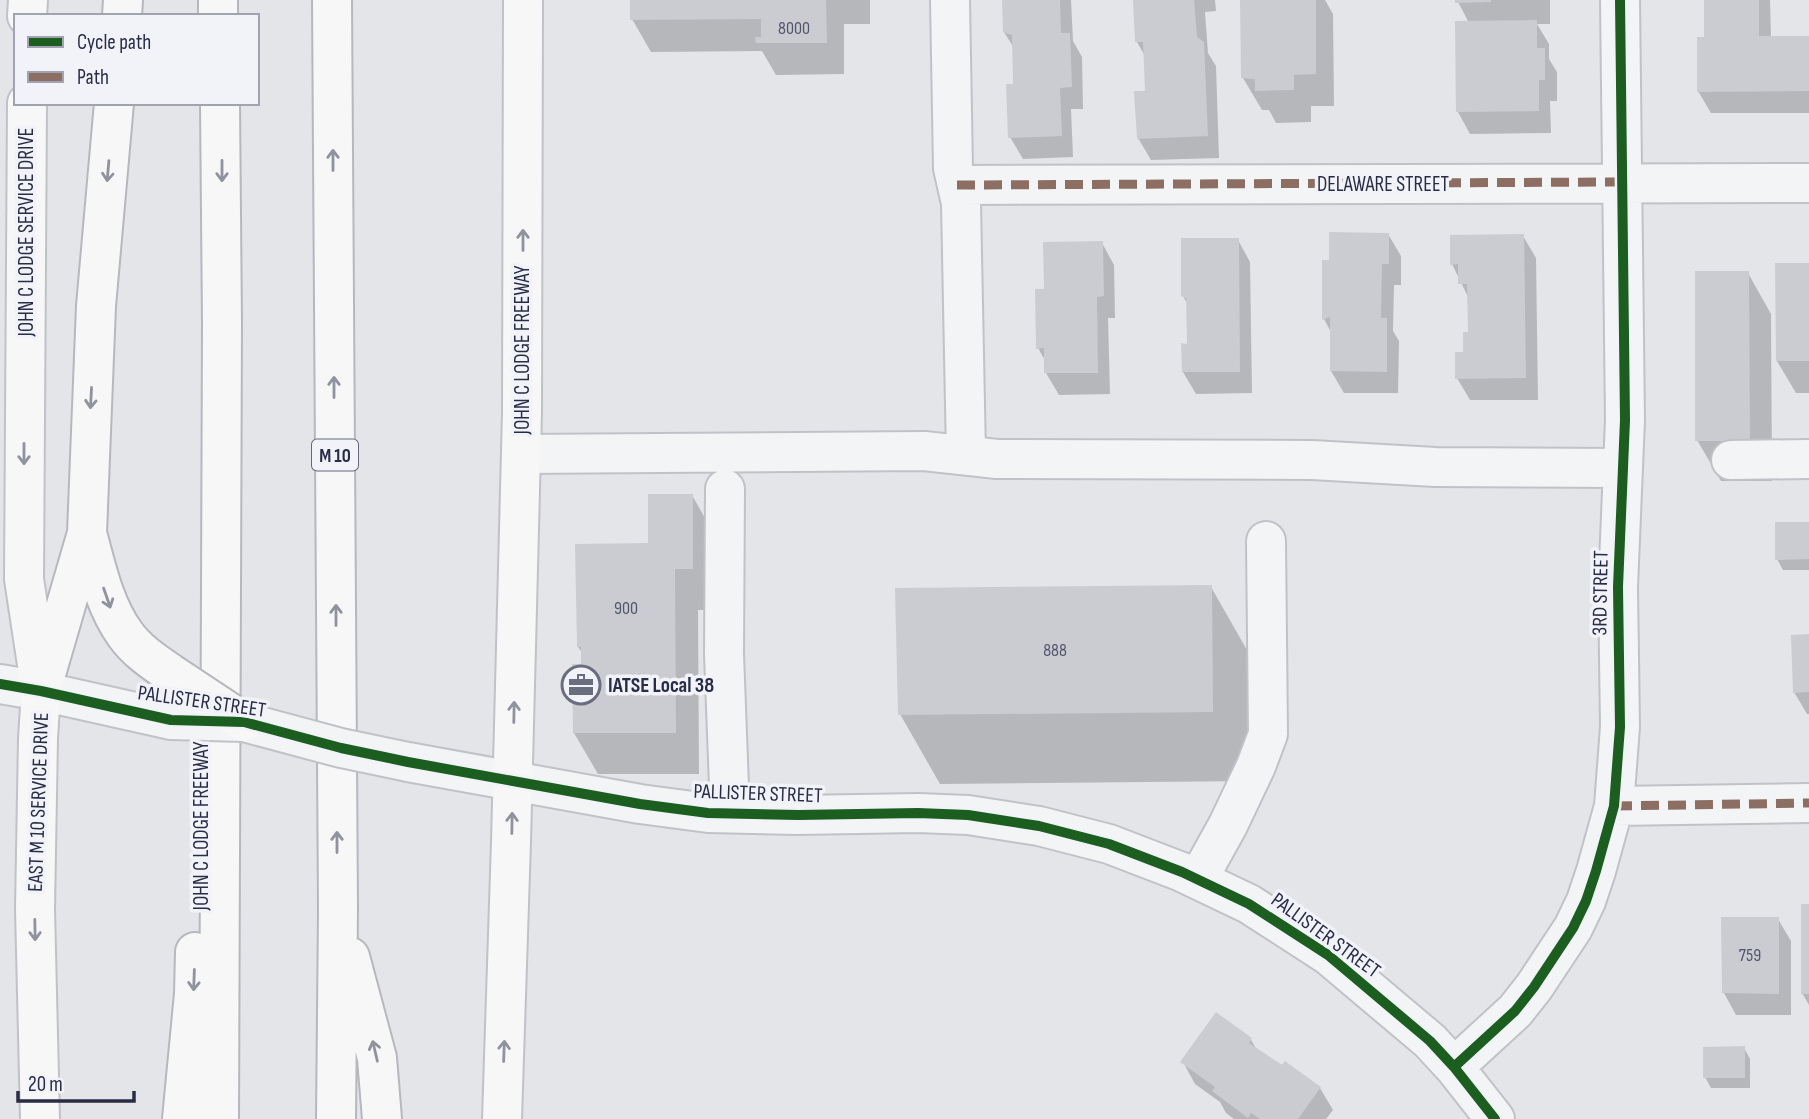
<svg xmlns="http://www.w3.org/2000/svg" width="1809" height="1119" viewBox="0 0 1809 1119" font-family="'Sofia Sans Condensed',sans-serif">
<style>
.shadow{fill:#0003}
.building{fill:#cbccd2}
.lines{fill:none;stroke-linecap:round;stroke-linejoin:round}
.minor-casing{stroke:#c1c2c7;stroke-width:42}
.major-casing{stroke:#c0c2c7;stroke-width:42}
.highway-casing{stroke:#b6b8be;stroke-width:42}
.minor{stroke:#f3f4f6;stroke-width:38}
.major{stroke:#f7f7f7;stroke-width:38}
.highway{stroke:#f7f7f7;stroke-width:38}
.minor-bridge-casing{stroke:#c1c2c7;stroke-width:42;stroke-linecap:butt}
.highway-bridge-casing{stroke:#b6b8be;stroke-width:42;stroke-linecap:butt}
.minor-bridge{stroke:#f3f4f6;stroke-width:38}
.highway-bridge{stroke:#f7f7f7;stroke-width:38}
.quiet{stroke:#8d6e63;stroke-width:9;stroke-dasharray:18 9;stroke-linecap:butt}
.cycleway-casing{stroke:#f2f3f8;stroke-width:15}
.cycleway{stroke:#1b5e20;stroke-width:10}
.oneway{stroke:#90929e}
.labels{text-anchor:middle;stroke-width:7;stroke-linejoin:round;paint-order:stroke}
.number-label{font-size:18px;fill:#52566a}
.shield{fill:#f2f3f8;stroke:#65687b;stroke-width:2}
.shield-label{font-size:19px;font-weight:bold;fill:#282d45}
.street-label{font-size:21px;fill:#282d45;stroke:#f2f3f8}
.poi-label{font-size:21px;font-weight:bold;fill:#282d45;stroke:#f2f3f8;text-anchor:start}
</style>
<rect width="100%" height="100%" fill="#e4e5e9"/>
<!-- shadow -->
<path class="shadow" d="M 632,0 L 870,0 L 870,24 L 844,24 L 844,74 L 776,75 L 762,51 L 651,52 L 632,19 Z
M 1004,0 L 1071,0 L 1073,41 L 1082,57 L 1083,109 L 1071,109 L 1073,157 L 1023,159 L 1010,137 L 1015,85 L 1014,48 L 1004,32 Z
M 1135,0 L 1215,0 L 1216,11 L 1205,12 L 1208,53 L 1216,66 L 1219,158 L 1151,160 L 1138,138 L 1146,92 L 1145,56 L 1137,42 Z
M 1242,0 L 1325,0 L 1333,14 L 1334,106 L 1311,106 L 1311,122 L 1276,123 L 1269,110 L 1262,110 L 1243,78 Z
M 1457,0 L 1550,0 L 1550,24 L 1537,24 L 1549,44 L 1549,59 L 1557,72 L 1557,101 L 1550,101 L 1551,133 L 1470,134 L 1458,112 L 1469,23 Z
M 1705,0 L 1770,0 L 1771,38 L 1809,37 L 1809,113 L 1711,113 L 1698,91 L 1706,39 Z
M 1388,234 L 1401,256 L 1401,285 L 1394,285 L 1393,331 L 1399,341 L 1398,393 L 1344,393 L 1331,371 L 1332,334 L 1324,319 L 1324,262 L 1331,262 Z
M 1523,236 L 1536,258 L 1538,400 L 1470,400 L 1457,378 L 1470,334 L 1469,299 L 1452,264 Z
M 1238,240 L 1250,262 L 1252,393 L 1196,394 L 1183,372 L 1189,345 L 1188,305 L 1183,296 Z
M 1102,243 L 1114,265 L 1115,318 L 1108,318 L 1110,394 L 1059,395 L 1046,373 L 1046,362 L 1038,348 L 1046,291 Z
M 1809,264 L 1809,393 L 1796,393 L 1777,361 Z
M 1748,273 L 1771,314 L 1772,481 L 1721,481 L 1697,440 Z
M 692,495 L 715,536 L 715,610 L 698,610 L 699,774 L 598,774 L 574,733 L 583,666 L 583,654 L 578,647 L 650,545 Z
M 1809,524 L 1809,570 L 1783,570 L 1777,559 Z
M 1211,587 L 1251,657 L 1253,781 L 940,784 L 900,714 Z
M 1809,636 L 1809,714 L 1807,714 L 1794,692 Z
M 1809,906 L 1809,1005 L 1802,993 Z
M 1778,919 L 1791,941 L 1791,1015 L 1736,1015 L 1724,993 Z
M 1251,1040 L 1257,1050 L 1320,1088 L 1333,1110 L 1326,1119 L 1234,1119 L 1226,1113 L 1220,1102 L 1195,1084 L 1183,1062 Z
M 1744,1048 L 1750,1059 L 1750,1088 L 1711,1088 L 1705,1077 Z"/>
<!-- building -->
<path class="building" d="M 630,0 L 826,0 L 827,43 L 756,43 L 755,37 L 761,37 L 761,19 L 630,20 Z
M 1002,0 L 1060,0 L 1061,33 L 1070,33 L 1072,87 L 1060,88 L 1062,136 L 1008,138 L 1006,84 L 1013,84 L 1012,35 L 1003,32 Z
M 1133,0 L 1194,0 L 1197,37 L 1204,42 L 1208,136 L 1137,139 L 1134,91 L 1145,91 L 1143,42 L 1135,42 Z
M 1240,0 L 1316,0 L 1316,74 L 1294,75 L 1294,90 L 1255,91 L 1255,79 L 1241,78 Z
M 1455,0 L 1491,0 L 1491,2 L 1455,3 Z
M 1704,0 L 1759,0 L 1759,36 L 1809,36 L 1809,91 L 1697,92 L 1697,37 L 1704,37 Z
M 1537,20 L 1537,48 L 1545,48 L 1545,80 L 1539,80 L 1539,111 L 1456,112 L 1455,21 Z
M 1329,232 L 1389,233 L 1389,264 L 1382,264 L 1381,318 L 1387,318 L 1387,372 L 1330,371 L 1330,317 L 1322,320 L 1322,260 L 1329,260 Z
M 1524,234 L 1526,378 L 1455,379 L 1455,352 L 1463,352 L 1463,332 L 1468,332 L 1467,284 L 1458,284 L 1458,264 L 1450,265 L 1450,235 Z
M 1181,238 L 1239,238 L 1240,372 L 1182,372 L 1181,343 L 1187,344 L 1186,298 L 1181,296 Z
M 1103,241 L 1104,296 L 1097,297 L 1098,373 L 1044,373 L 1044,348 L 1036,349 L 1035,289 L 1044,289 L 1043,242 Z
M 1775,263 L 1809,263 L 1809,361 L 1776,361 Z
M 1695,271 L 1749,271 L 1750,441 L 1695,441 Z
M 648,494 L 693,494 L 693,569 L 675,569 L 676,733 L 573,733 L 572,664 L 581,664 L 581,647 L 577,647 L 575,544 L 648,543 Z
M 1775,522 L 1809,522 L 1809,559 L 1775,560 Z
M 1212,585 L 1213,712 L 898,715 L 895,588 Z
M 1809,634 L 1809,692 L 1793,693 L 1791,635 Z
M 1801,904 L 1809,904 L 1809,994 L 1801,994 Z
M 1721,917 L 1779,917 L 1779,994 L 1722,993 Z
M 1216,1012 L 1252,1038 L 1249,1043 L 1282,1065 L 1285,1061 L 1321,1087 L 1298,1119 L 1260,1119 L 1251,1113 L 1248,1118 L 1212,1091 L 1215,1087 L 1180,1062 Z
M 1745,1046 L 1745,1078 L 1703,1078 L 1703,1047 Z"/>
<g class="lines">
<defs>
<path id="minor" d="M 950,0 L 953,168 L 961,203 L 966,455
M 957,185 L 1809,183
M 521,454 L 924,451 L 997,459 L 1312,460 L 1435,467 L 1622,468
M 1731,460 L 1809,459
M 725,489 L 724,654 L 730,813
M 0,684 L 41,691 L 171,720
M 408,762 L 640,804 L 708,813 L 798,815 L 918,813 L 968,815 L 1039,826 L 1109,844 L 1182,872 L 1249,904 L 1328,955 L 1430,1041 L 1454,1067 L 1495,1119
M 1614,806 L 1809,803
M 1198,879 L 1228,825 L 1256,766 L 1268,734 L 1266,541
M 1454,1067 L 1515,1011 L 1534,987 L 1573,928 L 1586,901 L 1596,871 L 1614,806 L 1620,727 L 1618,587 L 1625,420 L 1620,0"/>
<path id="major" d="M 27,16 L 28,0
M 27,103 L 24,579 L 41,691 L 38,738 L 35,909 L 40,1119
M 502,1119 L 511,842 L 522,412 L 523,0"/>
<path id="highway" d="M 218,0 L 218,16
M 332,0 L 338,910 L 336,1119
M 122,16 L 123,0
M 87,533 C 96,566 104,605 125,634 C 137,651 154,662 170,673
M 41,691 L 87,533 L 96,306 L 114,103
M 350,957 L 377,1058 L 382,1119
M 182,1119 L 194,994 L 195,952
M 219,1119 L 222,324 L 220,103"/>
</defs>
<!-- minor casing -->
<use href="#minor" class="minor-casing"/>
<!-- major casing -->
<use href="#major" class="major-casing"/>
<!-- highway casing -->
<use href="#highway" class="highway-casing"/>
<!-- minor -->
<use href="#minor" class="minor"/>
<!-- major -->
<use href="#major" class="major"/>
<!-- highway -->
<use href="#highway" class="highway"/>
<defs>
<path id="minor-bridge" d="M 171,720 L 244,722 L 341,748 L 408,762"/>
<path id="highway-bridge" d="M 170,673 L 244,722"/>
</defs>
<!-- minor-bridge casing -->
<use href="#minor-bridge" class="minor-bridge-casing"/>
<!-- highway-bridge casing -->
<use href="#highway-bridge" class="highway-bridge-casing"/>
<!-- minor-bridge -->
<use href="#minor-bridge" class="minor-bridge"/>
<!-- highway-bridge -->
<use href="#highway-bridge" class="highway-bridge"/>
<!-- quiet -->
<path class="quiet" d="M 957,185 L 1622,182
M 1614,806 L 1809,803"/>
<defs>
<path id="cycleway" d="M 0,684 L 41,691 L 171,720 L 244,722 L 341,748 L 408,762 L 640,804 L 708,813 L 798,815 L 918,813 L 968,815 L 1039,826 L 1109,844 L 1182,872 L 1249,904 L 1328,955 L 1430,1041 L 1454,1067 L 1495,1119
M 1454,1067 L 1515,1011 L 1534,987 L 1573,928 L 1586,901 L 1596,871 L 1614,806 L 1620,727 L 1618,587 L 1625,420 L 1620,0"/>
</defs>
<!-- cycleway casing -->
<use href="#cycleway" class="cycleway-casing"/>
<!-- cycleway -->
<use href="#cycleway" class="cycleway"/>
</g>
<!-- one-way arrows -->
<defs><path id="oneway-shaft" d="M-6 0H5M1.5-3L5.5 0L1.5 3" fill="none" stroke-width="1.6" stroke-linecap="round" stroke-linejoin="round" transform="scale(1.75)"/></defs>
<g class="oneway">
<use href="#oneway-shaft" transform="translate(333 160) rotate(-90)"/>
<use href="#oneway-shaft" transform="translate(108 171) rotate(95)"/>
<use href="#oneway-shaft" transform="translate(222 171) rotate(90)"/>
<use href="#oneway-shaft" transform="translate(523 240) rotate(-90)"/>
<use href="#oneway-shaft" transform="translate(334 387) rotate(-90)"/>
<use href="#oneway-shaft" transform="translate(91 398) rotate(93)"/>
<use href="#oneway-shaft" transform="translate(24 454) rotate(90)"/>
<use href="#oneway-shaft" transform="translate(107 598) rotate(71)"/>
<use href="#oneway-shaft" transform="translate(336 615) rotate(-90)"/>
<use href="#oneway-shaft" transform="translate(514 712) rotate(-89)"/>
<use href="#oneway-shaft" transform="translate(512 823) rotate(-89)"/>
<use href="#oneway-shaft" transform="translate(337 842) rotate(-90)"/>
<use href="#oneway-shaft" transform="translate(35 930) rotate(89)"/>
<use href="#oneway-shaft" transform="translate(194 980) rotate(92)"/>
<use href="#oneway-shaft" transform="translate(375 1051) rotate(-103)"/>
<use href="#oneway-shaft" transform="translate(504 1051) rotate(-88)"/>
</g>
<!-- icons -->
<defs>
<symbol id="office-ring" viewBox="-11 -11 22 22"><circle r="9.5" fill="#f2f3f8" stroke="#6a6d7e" stroke-width="1.5"/><path d="M-6-3h4V-5.5h4V-3h4V5H-6ZM-1-4.5V-3h2v-1.5ZM-6 0V1H6V0Z" fill="#6a6d7e"/></symbol>
</defs>
<g fill-rule="evenodd">
<use href="#office-ring" x="559" y="663" width="44" height="44"/>
</g>
<g class="labels">
<!-- number labels -->
<g class="number-label">
<text x="794" y="34">8000</text>
<text x="626" y="614">900</text>
<text x="1055" y="656">888</text>
<text x="1750" y="961">759</text>
</g>
<!-- shield labels -->
<rect class="shield" x="312" y="439.5" width="46" height="31" rx="5"/>
<g class="shield-label">
<text x="335" y="462">M 10</text>
</g>
<!-- street labels -->
<g class="street-label">
<text x="1383" y="191">DELAWARE STREET</text>
<text transform="translate(26 232) rotate(-90)" y="7">JOHN C LODGE SERVICE DRIVE</text>
<text transform="translate(522 350) rotate(-90)" y="7">JOHN C LODGE FREEWAY</text>
<text transform="translate(1600 593) rotate(-89)" y="7">3RD STREET</text>
<text transform="translate(202 701) rotate(8)" y="7">PALLISTER STREET</text>
<text transform="translate(758 793) rotate(2)" y="7">PALLISTER STREET</text>
<text transform="translate(38 802) rotate(-88)" y="7">EAST M 10 SERVICE DRIVE</text>
<text transform="translate(201 826) rotate(-90)" y="7">JOHN C LODGE FREEWAY</text>
<text transform="translate(1326 935) rotate(36)" y="7">PALLISTER STREET</text>
</g>
<!-- poi labels -->
<g class="poi-label">
<text x="608" y="692">IATSE Local 38</text>
</g>
</g>
<!-- legend -->
<rect x="14" y="14" width="245" height="91" fill="#f2f3f8" stroke="#a1a4b0" stroke-width="2"/>
<rect x="28" y="37" width="35" height="10" fill="#1b5e20" stroke="#a1a4b0" stroke-width="2"/>
<text x="77" y="49" font-size="21" fill="#282d45">Cycle path</text>
<rect x="28" y="72" width="35" height="10" fill="#8d6e63" stroke="#a1a4b0" stroke-width="2"/>
<text x="77" y="84" font-size="21" fill="#282d45">Path</text>
<!-- scale -->
<path d="M18 1091v10h116v-10" fill="none" stroke="#282d45" stroke-width="3.5"/>
<text x="28" y="1091" font-size="21" fill="#282d45" stroke="#f2f3f8" stroke-width="5" paint-order="stroke">20 m</text>
</svg>
